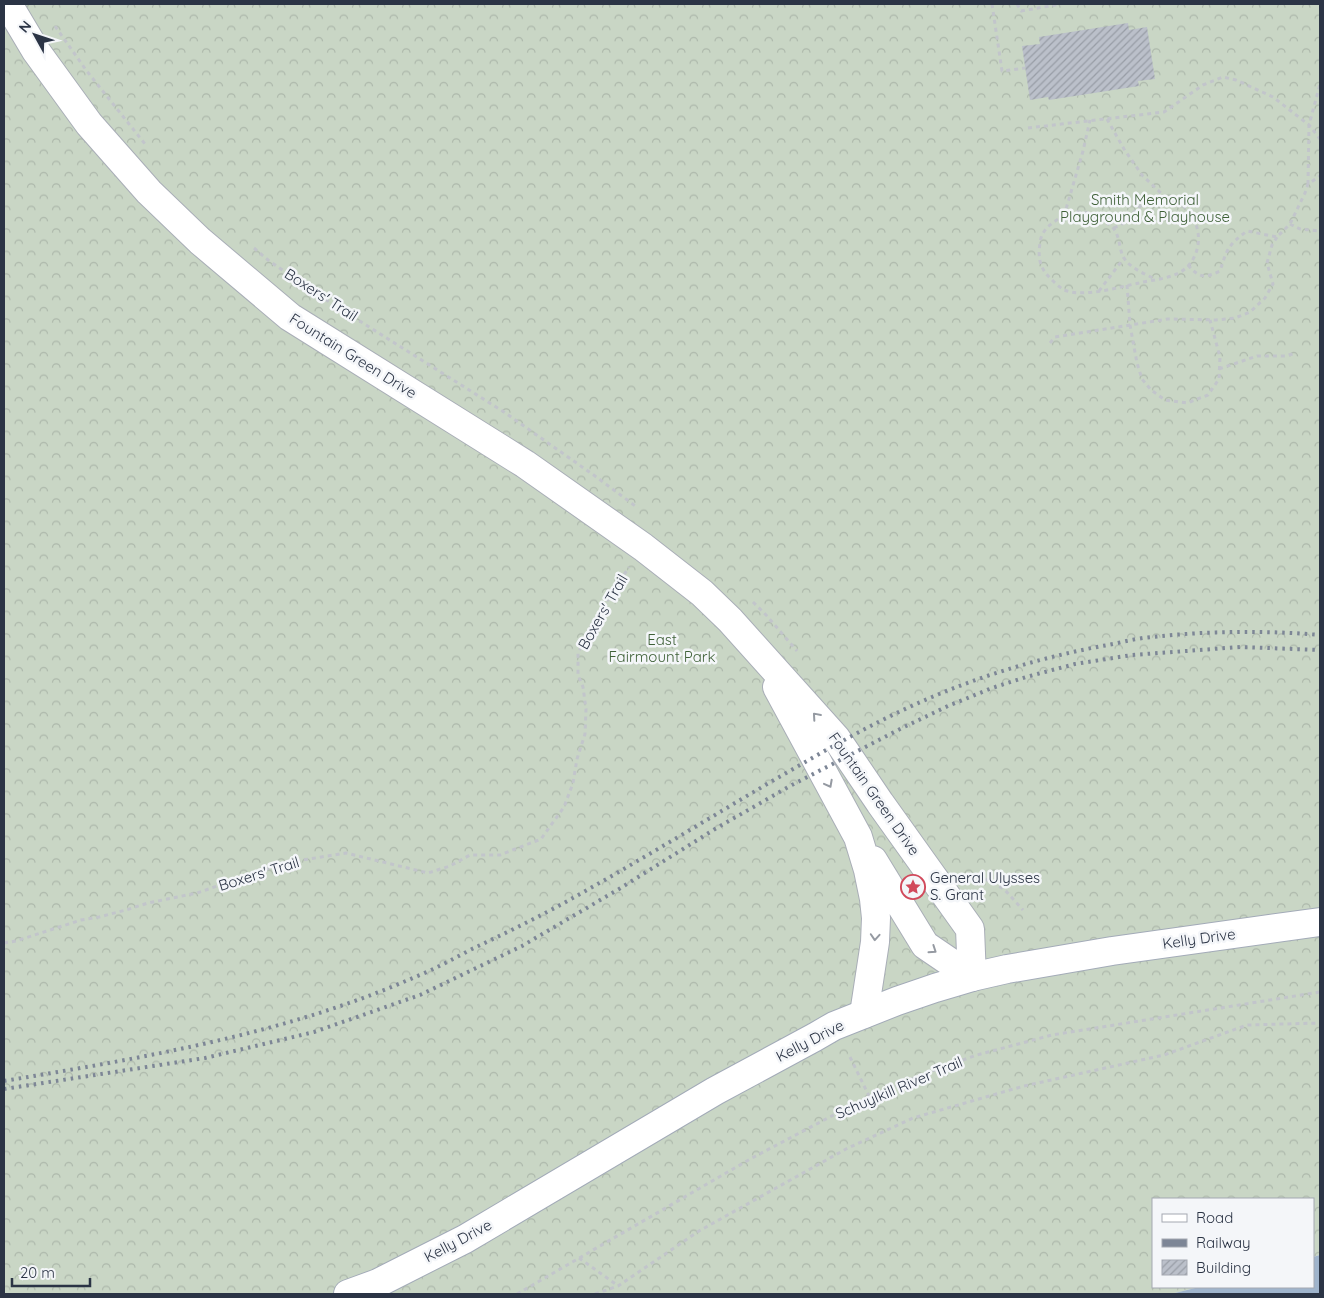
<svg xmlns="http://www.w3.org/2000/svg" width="1324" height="1298" viewBox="0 0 1324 1298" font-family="Quicksand,sans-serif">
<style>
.forest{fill:url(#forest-crowns)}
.water{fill:#9fb4cc}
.building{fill:url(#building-hatch)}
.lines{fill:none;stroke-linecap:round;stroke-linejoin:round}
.secondary-casing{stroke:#a9aeb7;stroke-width:30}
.primary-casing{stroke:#a3abb8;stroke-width:30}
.path{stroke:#c2c5cb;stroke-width:3;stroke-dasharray:4 4;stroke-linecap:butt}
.secondary{stroke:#fff;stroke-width:28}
.primary{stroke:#fff;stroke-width:28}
.rail{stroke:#7d8696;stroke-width:4;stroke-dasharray:2.5 5;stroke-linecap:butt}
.oneway{stroke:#959aa2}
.labels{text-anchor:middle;stroke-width:5;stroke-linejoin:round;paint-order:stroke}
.park-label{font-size:15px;fill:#3f6138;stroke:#f4f6f9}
.street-label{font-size:15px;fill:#2b3445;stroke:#f4f6f9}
.poi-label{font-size:15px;fill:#2b3445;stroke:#f4f6f9;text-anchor:start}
</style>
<defs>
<pattern id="forest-crowns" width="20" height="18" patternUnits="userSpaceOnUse" patternTransform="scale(1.25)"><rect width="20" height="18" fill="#c9d6c5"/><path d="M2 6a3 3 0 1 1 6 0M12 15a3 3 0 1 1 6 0" fill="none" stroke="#adb8ab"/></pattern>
<pattern id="building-hatch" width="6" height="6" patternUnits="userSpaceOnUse" patternTransform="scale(1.25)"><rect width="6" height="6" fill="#bbc0ca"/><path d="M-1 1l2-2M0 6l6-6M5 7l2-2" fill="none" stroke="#989da6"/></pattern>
</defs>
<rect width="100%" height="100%" fill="#e4e7ec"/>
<!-- forest -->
<path class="forest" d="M 4,4 L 1320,4 L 1320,1255 L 1313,1257 L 1313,1199 L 1153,1199 L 1153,1287 L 1199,1287 L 1171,1294 L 4,1294 Z"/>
<!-- water -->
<path class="water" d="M 1320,1255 L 1320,1294 L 1171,1294 L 1199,1287 L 1313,1287 L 1313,1257 Z"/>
<!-- building -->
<path class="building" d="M 1128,23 L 1129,30 L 1147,27 L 1155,79 L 1138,81 L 1139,86 L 1049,100 L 1048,97 L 1030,100 L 1022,46 L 1040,44 L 1039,37 Z"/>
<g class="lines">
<defs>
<path id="secondary" d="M 8,4 L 36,51 L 89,124 L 149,192 L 200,241 L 290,317 L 525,464 L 643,547 L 702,593 L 730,620 L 836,738 L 880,803 L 970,929 L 972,977
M 777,687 L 858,837 L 868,870 L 874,899 L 876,918 L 875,942 L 864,1014
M 873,860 L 925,945 L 972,977"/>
<path id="primary" d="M 348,1294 L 378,1283 L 465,1239 L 715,1091 L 815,1037 L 834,1026 L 897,1001 L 935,988 L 972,977 L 1007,969 L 1112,951 L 1320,922"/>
</defs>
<!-- secondary casing -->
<use href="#secondary" class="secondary-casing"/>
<!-- primary casing -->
<use href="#primary" class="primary-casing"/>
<!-- path -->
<path class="path" d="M 992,4 L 1002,71 L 1025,68
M 1017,4 L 1021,11 L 1061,4
M 55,26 L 86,70 L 145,144
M 1107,119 L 1124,149 L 1142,175 L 1166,198
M 1028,128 L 1164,112 L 1203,85 L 1223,77 L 1236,80 L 1273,97 L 1309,125 L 1320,139
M 1308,184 L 1309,125 L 1320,84
M 1064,216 L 1083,151 L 1090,120
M 1290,224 L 1300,229 L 1320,231
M 1114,228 C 1118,226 1123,224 1127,220 C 1135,212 1137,206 1149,201 C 1188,188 1214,237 1188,266 C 1176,279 1155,279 1139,283 C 1119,287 1083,298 1064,290 C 1059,287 1054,282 1050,278 C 1039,267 1038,257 1040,243 C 1041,231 1050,224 1060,218 C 1078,208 1089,211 1105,222 C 1108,224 1112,226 1114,229 C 1120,237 1119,250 1124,258 C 1130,268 1145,274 1155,279
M 254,248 L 268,260 L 320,296 L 504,412 L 595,476 L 638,508
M 1188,265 C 1200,279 1205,278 1220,271 C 1227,249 1228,245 1247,231 L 1277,237 L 1290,224 L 1305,193 L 1308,184 L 1320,176
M 1127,285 L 1130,325 L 1137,363 L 1142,379 L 1151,390 L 1165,400 L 1187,403 L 1208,395 L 1219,379 L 1220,357 L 1210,320
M 1099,291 L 1124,258
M 1050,343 L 1055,337 L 1168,319 L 1216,320 L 1235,318 L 1250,312 L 1265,298 L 1273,284 L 1267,263 L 1272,245 L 1277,237
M 1219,369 L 1257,356 L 1285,356 L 1296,353
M 753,602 L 767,616 L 797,651
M 985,879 L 1004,889 L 1023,910
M 4,943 L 16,941 L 81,920 L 99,917 L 126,910 L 148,903 L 197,893 L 284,863 L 346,853 L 428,873 L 450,866 L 470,855 L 500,855 L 541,839 L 564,807 L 573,783 L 577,759 L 585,734 L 586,709 L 583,687 L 578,675 L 578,653 L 594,621 L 629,567
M 850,1057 L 870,1098
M 579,1258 L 617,1285
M 517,1294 L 752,1158 L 845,1109 L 923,1074 L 977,1055 L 1052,1035 L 1320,992
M 595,1294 L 618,1286 L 699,1231 L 846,1149 L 913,1118 L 1024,1086 L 1164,1055 L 1247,1025 L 1320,1023"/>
<!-- secondary -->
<use href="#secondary" class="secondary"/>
<!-- primary -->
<use href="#primary" class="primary"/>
<!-- rail -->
<path class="rail" d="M 4,1081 C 142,1058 286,1034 415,977 C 435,969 453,959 472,949 C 508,932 545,914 580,894 C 635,863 690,830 745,797 C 805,762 868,724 932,697 C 986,674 1044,657 1102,646 C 1115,644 1129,640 1143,638 C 1202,631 1261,630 1320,635
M 4,1089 L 205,1058 L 314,1032 L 420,995 L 522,946 L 619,889 L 715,829 L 790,786 L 902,728 L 948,706 L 992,688 L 1026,677 L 1075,664 L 1132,655 L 1240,647 L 1320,650"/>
</g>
<!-- one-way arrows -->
<defs><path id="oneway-chevron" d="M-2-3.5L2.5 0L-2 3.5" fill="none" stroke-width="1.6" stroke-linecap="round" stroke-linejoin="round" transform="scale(1.25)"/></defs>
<g class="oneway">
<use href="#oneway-chevron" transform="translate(816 716) rotate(-131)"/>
<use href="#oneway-chevron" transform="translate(829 784) rotate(62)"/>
<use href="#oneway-chevron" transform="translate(875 937) rotate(94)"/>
<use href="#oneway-chevron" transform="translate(933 950) rotate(34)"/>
</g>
<!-- icons -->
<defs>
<symbol id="sight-ring" viewBox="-11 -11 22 22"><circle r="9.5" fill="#f4f6f9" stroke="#d1495b" stroke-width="1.5"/><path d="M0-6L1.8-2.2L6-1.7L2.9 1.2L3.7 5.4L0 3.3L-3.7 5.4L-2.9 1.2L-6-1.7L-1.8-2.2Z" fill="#d1495b"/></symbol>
</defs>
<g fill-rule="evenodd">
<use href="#sight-ring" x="899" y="873" width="28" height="28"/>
</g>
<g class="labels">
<!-- park labels -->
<g class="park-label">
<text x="1145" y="205">Smith Memorial<tspan x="1145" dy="17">Playground &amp; Playhouse</tspan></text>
<text x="662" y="645">East<tspan x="662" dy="17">Fairmount Park</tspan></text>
</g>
<!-- street labels -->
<g class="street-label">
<text transform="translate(321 295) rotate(33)" y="5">Boxers' Trail</text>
<text transform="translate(353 356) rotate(32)" y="5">Fountain Green Drive</text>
<text transform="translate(603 612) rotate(-60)" y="5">Boxers' Trail</text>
<text transform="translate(874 794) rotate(55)" y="5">Fountain Green Drive</text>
<text transform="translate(259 874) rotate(-17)" y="5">Boxers' Trail</text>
<text transform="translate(1199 939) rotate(-8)" y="5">Kelly Drive</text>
<text transform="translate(810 1041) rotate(-27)" y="5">Kelly Drive</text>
<text transform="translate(899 1088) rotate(-23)" y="5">Schuylkill River Trail</text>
<text transform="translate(458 1241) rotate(-28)" y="5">Kelly Drive</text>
</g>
<!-- poi labels -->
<g class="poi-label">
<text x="930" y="883">General Ulysses<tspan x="930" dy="17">S. Grant</tspan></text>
</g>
</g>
<!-- border -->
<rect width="1324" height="1298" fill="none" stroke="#2b3445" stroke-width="10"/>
<!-- legend -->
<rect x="1152" y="1198" width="162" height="90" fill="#f4f6f9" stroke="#a4a8b1"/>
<rect x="1162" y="1214" width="25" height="8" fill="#ffffff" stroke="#a4a8b1"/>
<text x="1196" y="1223" font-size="15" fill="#2b3445">Road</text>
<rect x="1162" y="1239" width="25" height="8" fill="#7d8696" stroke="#a4a8b1"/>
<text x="1196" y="1248" font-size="15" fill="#2b3445">Railway</text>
<rect x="1162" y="1260" width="25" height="15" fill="url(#building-hatch)" stroke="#a4a8b1"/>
<text x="1196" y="1273" font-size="15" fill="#2b3445">Building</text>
<!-- north arrow -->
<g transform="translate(35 35) rotate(310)" stroke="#f4f6f9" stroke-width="4" paint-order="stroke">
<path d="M0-4L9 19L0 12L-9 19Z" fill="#2b3445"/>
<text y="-8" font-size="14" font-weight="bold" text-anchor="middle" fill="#2b3445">N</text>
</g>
<!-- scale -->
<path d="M12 1278v8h78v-8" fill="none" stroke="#2b3445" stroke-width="2.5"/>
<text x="20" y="1278" font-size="15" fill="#2b3445" stroke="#f4f6f9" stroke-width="4" paint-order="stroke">20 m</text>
</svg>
